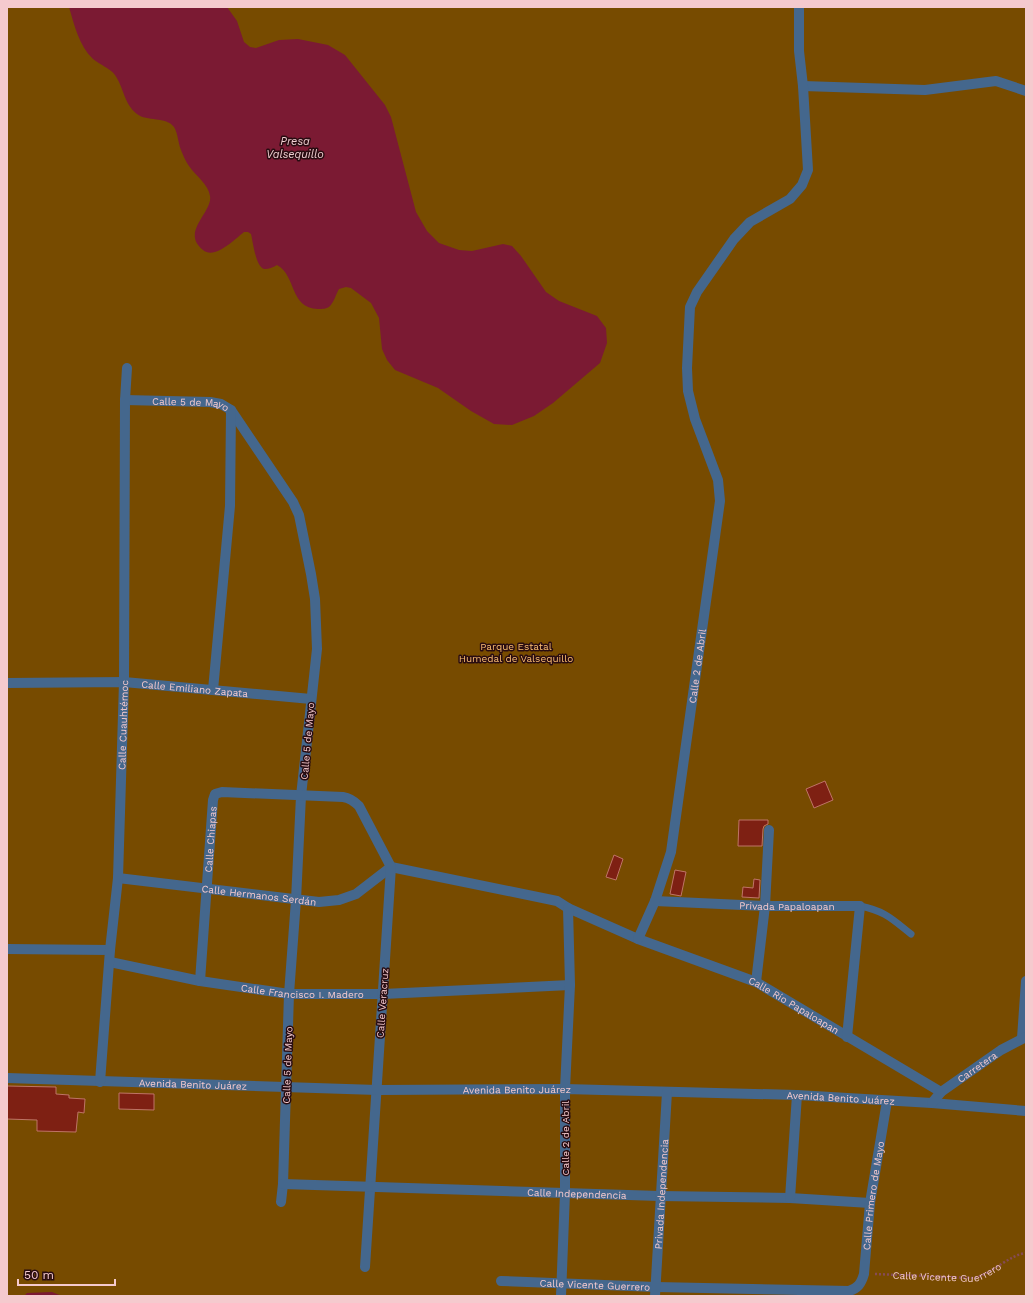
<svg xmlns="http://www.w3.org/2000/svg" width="1033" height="1303" viewBox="0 0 1033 1303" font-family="'Work Sans',sans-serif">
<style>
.green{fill:#774b00}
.water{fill:#7b1a33}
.building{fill:#7e2013;stroke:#be7466}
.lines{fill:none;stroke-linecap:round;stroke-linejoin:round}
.path{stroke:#864b57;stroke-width:2.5;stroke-dasharray:2 2;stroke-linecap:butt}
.service{stroke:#44678d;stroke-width:7}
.minor{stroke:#44678d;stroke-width:10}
.tertiary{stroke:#44678d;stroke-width:10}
.labels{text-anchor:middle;stroke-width:3;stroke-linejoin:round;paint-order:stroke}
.street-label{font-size:10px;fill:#f5cace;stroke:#280c11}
.park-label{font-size:10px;fill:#fabd72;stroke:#280c11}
.water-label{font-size:11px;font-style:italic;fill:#f0ced1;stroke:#280c11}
</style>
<rect width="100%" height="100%" fill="#541222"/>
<!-- green -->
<path class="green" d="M 7,7 L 1026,7 L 1026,1296 L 7,1296 Z"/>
<!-- water -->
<path class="water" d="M 69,7 L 227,7 L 237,21 L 244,42 L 250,47 L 256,48 L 279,40 L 298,39 L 328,45 L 345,55 L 385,105 L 391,117 L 416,212 L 427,231 L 439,243 L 459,250 L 472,251 L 503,244 L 512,246 L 521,256 L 546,292 L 559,301 L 597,316 L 606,328 L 607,343 L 600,363 L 553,403 L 534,416 L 512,425 L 494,424 L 471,411 L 438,388 L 395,370 L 387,360 L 382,349 L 379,318 L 371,303 L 351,288 L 346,287 L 339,289 C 336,294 334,302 330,306 C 327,309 322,309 318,309 C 289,308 297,276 277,265 C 274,267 269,269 265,269 C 256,269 253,242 251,234 L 248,232 L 244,232 C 235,239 215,260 203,250 C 180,232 213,212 210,196 C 209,185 195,175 189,166 C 186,162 183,155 181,150 C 178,143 178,133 174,127 C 166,116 147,122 137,114 C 124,104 124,88 115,75 C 110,68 100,65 93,59 C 79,46 74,24 69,7 Z
M 52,1292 L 62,1296 L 24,1296 L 27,1293 Z"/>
<!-- building -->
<path class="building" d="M 825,781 L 833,800 L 814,808 L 806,789 Z
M 739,820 L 768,820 L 768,824 L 764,826 L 763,829 L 762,846 L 738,846 Z
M 614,855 L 623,859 L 616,880 L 606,877 Z
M 675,870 L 686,872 L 681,896 L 670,894 Z
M 754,879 L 760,880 L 759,898 L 742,897 L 743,887 L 753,888 Z
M 7,1086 L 56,1087 L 56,1094 L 69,1095 L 69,1098 L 85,1099 L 84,1113 L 78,1112 L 76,1132 L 37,1131 L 37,1120 L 7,1119 Z
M 119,1093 L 154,1094 L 154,1110 L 119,1109 Z"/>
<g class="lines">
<!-- path -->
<path class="path" id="s1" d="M 875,1274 L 974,1278 C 991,1274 1011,1254 1026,1253"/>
<!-- service -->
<path class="service" d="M 860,906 C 885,911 892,919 911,934"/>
<!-- minor -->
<g class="minor">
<path d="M 803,86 L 925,90 L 996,81 L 1026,91"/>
<path id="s2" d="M 125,400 L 210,402 L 221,404 L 231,410 L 293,502 L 299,515 L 311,574 L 315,599 L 317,649 L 301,796 L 296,900 L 289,994 L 283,1184 L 281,1202"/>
<path id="s3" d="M 7,683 L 124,682 L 311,699"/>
<path d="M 213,690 L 230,506 L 231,410"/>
<path id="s4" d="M 391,867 L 557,901 L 568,908 L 638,939 L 756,982 L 941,1092"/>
<path id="s5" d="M 118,878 L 319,902 L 339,900 L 356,894 L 391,867"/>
<path id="s6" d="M 655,901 L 765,906 L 860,906 L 847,1037"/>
<path id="s7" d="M 638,939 L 655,901 L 671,852 L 720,501 L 718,480 L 695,419 L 688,391 L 687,368 L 690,307 L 697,292 L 734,239 L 750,222 L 790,199 L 802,185 L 808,170 L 803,86 L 799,51 L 799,7"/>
<path d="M 7,949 L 110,950"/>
<path id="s8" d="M 110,962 L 200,981 L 289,994 L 383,994 L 570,985"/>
<path id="s9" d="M 200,981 L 213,800 L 215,794 L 222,792 L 343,797 C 350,798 354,801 359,806 L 391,867 L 365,1267"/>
<path d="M 756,982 L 765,906 L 769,830"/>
<path d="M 1022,1038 L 1026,981"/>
<path id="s10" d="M 7,1078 L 377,1090 L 565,1089 L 797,1095 L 932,1103 L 1026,1111"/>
<path id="s11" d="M 100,1082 L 110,950 L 118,878 L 124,682 L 125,400 L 127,368"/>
<path id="s12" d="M 283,1184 L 660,1196 L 790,1198 L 870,1203"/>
<path d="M 790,1198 L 797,1095"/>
<path id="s13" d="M 501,1281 L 656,1287 L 849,1291 C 858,1288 861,1284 864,1274 L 870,1203 L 887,1101"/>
<path d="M 561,1296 L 565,1193 L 565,1089 L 570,985 L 568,908"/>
<path id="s14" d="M 655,1296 L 667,1092"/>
</g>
<!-- tertiary -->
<path class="tertiary" id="s15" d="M 932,1103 L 941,1092 L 1001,1050 L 1026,1037"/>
</g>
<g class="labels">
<!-- street labels -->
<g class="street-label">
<text dy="4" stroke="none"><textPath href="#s2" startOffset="66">Calle 5 de Mayo</textPath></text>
<text dy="4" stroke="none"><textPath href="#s7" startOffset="281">Calle 2 de Abril</textPath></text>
<text dy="4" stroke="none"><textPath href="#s3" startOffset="188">Calle Emiliano Zapata</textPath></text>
<text dy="4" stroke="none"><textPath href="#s11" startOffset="358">Calle Cuauhtémoc</textPath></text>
<text transform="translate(307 741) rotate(-85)" y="4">Calle 5 de Mayo</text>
<text dy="4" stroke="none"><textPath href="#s9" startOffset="142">Calle Chiapas</textPath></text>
<text dy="4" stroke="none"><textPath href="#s5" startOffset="142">Calle Hermanos Serdán</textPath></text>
<text dy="4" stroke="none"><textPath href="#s6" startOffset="132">Privada Papaloapan</textPath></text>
<text dy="4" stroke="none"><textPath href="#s8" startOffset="195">Calle Francisco I. Madero</textPath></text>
<text transform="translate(382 1003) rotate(-86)" y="4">Calle Veracruz</text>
<text dy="4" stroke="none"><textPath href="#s4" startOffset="429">Calle Río Papaloapan</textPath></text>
<text transform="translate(287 1065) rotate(-88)" y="4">Calle 5 de Mayo</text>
<text dy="4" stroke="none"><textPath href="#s15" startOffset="58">Carretera</textPath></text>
<text dy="4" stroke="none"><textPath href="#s10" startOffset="186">Avenida Benito Juárez</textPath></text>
<text dy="4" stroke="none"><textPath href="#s10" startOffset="510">Avenida Benito Juárez</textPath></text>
<text dy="4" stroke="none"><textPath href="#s10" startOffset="834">Avenida Benito Juárez</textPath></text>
<text transform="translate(565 1138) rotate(-90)" y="4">Calle 2 de Abril</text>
<text dy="4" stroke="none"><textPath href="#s12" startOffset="294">Calle Independencia</textPath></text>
<text dy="4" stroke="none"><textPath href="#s14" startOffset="102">Privada Independencia</textPath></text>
<text dy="4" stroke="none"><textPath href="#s13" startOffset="451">Calle Primero de Mayo</textPath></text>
<text dy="4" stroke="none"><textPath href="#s1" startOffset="73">Calle Vicente Guerrero</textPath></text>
<text dy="4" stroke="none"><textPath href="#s13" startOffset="94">Calle Vicente Guerrero</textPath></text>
</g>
<!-- park labels -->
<g class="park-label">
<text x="516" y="650">Parque Estatal<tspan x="516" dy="12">Humedal de Valsequillo</tspan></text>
</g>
<!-- water labels -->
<g class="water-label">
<text x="295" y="145">Presa<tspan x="295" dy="13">Valsequillo</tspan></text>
</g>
</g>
<!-- border -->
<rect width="1033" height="1303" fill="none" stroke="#f5cace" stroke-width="16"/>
<!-- scale -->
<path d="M18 1279v6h97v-6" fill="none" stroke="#f5cace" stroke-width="2"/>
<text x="24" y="1279" font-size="12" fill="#f5cace" stroke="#280c11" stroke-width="3" paint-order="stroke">50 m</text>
</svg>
